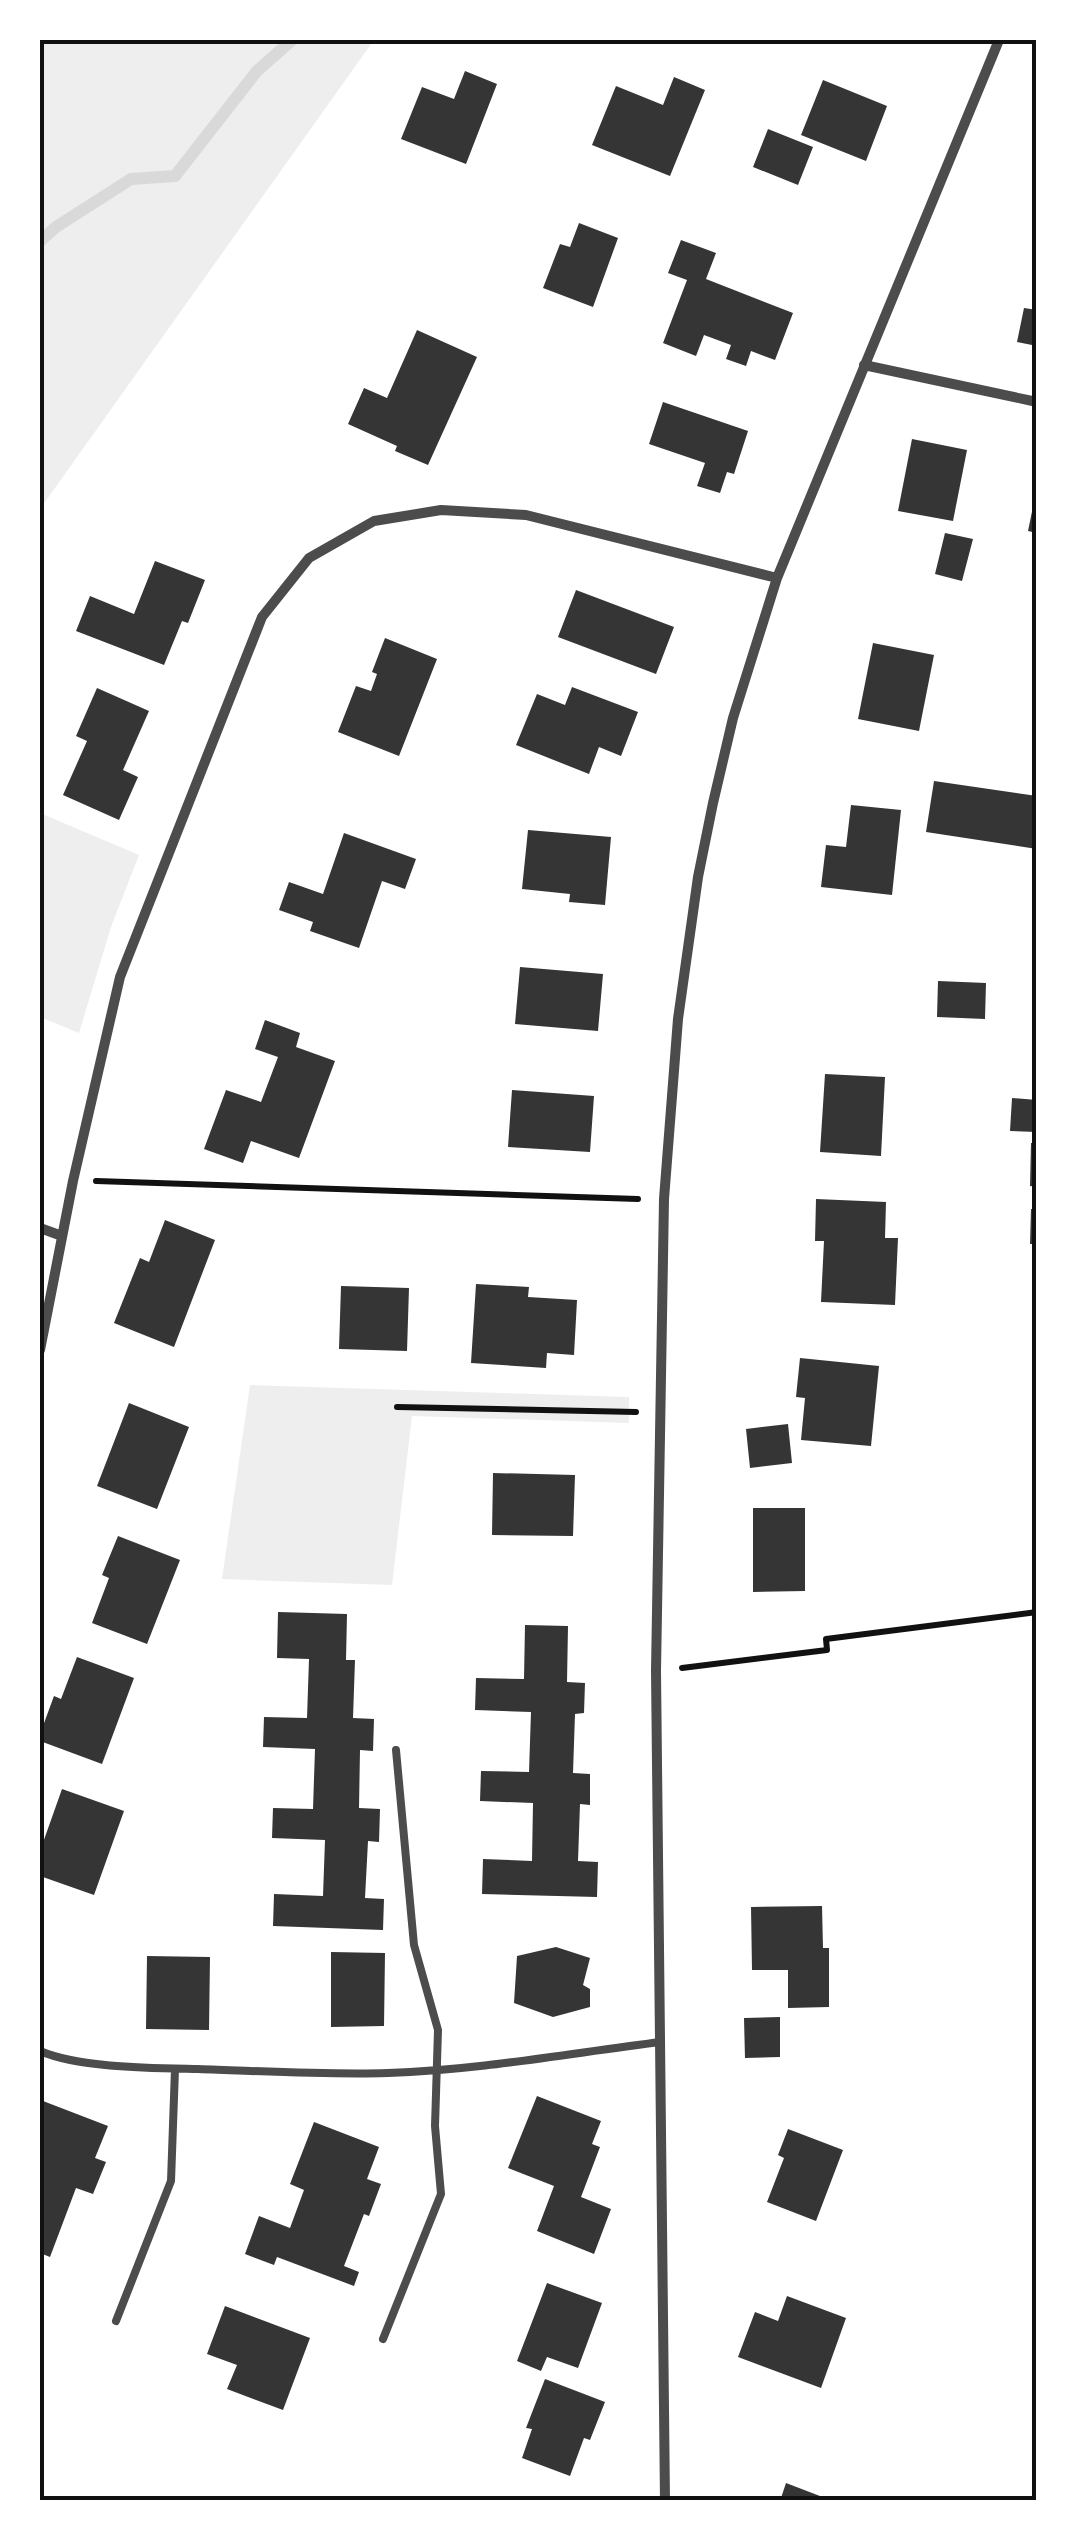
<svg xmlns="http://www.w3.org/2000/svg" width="1077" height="2541" viewBox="0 0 1077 2541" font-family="'Work Sans',sans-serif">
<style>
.green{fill:#eee}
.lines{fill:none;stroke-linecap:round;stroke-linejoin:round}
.stream{stroke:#d9d9d9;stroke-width:12}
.building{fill:#353535}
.path{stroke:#111;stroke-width:6}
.service{stroke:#4c4c4c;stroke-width:8}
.minor{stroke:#4c4c4c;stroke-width:10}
.neatline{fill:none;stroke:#111;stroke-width:4}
</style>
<rect width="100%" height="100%" fill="#fff"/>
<!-- green -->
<path class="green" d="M 40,40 L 374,40 L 40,509 Z
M 40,813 L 139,855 L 111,927 L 79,1033 L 40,1017 Z
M 250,1385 L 629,1397 L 629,1423 L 412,1416 L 392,1585 L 222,1579 Z"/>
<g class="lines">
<!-- stream -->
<path class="stream" d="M 40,241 L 56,227 L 131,179 L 175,176 L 257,71 L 292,40"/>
</g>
<!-- building -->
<path class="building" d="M 465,71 L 497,84 L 466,164 L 401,139 L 422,87 L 454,99 Z
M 674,77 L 705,90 L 670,176 L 592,145 L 616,86 L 663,105 Z
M 823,80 L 887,106 L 866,161 L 801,135 Z
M 768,129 L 813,147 L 798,185 L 753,167 Z
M 579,223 L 618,238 L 593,307 L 543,288 L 560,244 L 570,247 Z
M 681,240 L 716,253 L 706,279 L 793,313 L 775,360 L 751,351 L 746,366 L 726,359 L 731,345 L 704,335 L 696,356 L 663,343 L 687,280 L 668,273 Z
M 1024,308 L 1037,310 L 1037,346 L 1017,342 Z
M 417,330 L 477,357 L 428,465 L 395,451 L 397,446 L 348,424 L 364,388 L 387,398 Z
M 663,402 L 748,431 L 734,474 L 727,472 L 720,493 L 697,486 L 705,463 L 649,444 Z
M 912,439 L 967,450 L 953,521 L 898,511 Z
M 1035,497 L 1037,497 L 1037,533 L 1028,531 Z
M 945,533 L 973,539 L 962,581 L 935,574 Z
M 155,561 L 205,580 L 188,623 L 182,621 L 164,665 L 76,631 L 90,596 L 134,614 Z
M 576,590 L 674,627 L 656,674 L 558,637 Z
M 385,638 L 437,659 L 399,756 L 338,732 L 356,686 L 371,691 L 377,674 L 372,672 Z
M 873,643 L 934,655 L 919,731 L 858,719 Z
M 572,687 L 638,712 L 621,756 L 599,747 L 589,774 L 516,745 L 537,694 L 565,705 Z
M 97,688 L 149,711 L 123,770 L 138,777 L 119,820 L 63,795 L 87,741 L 76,736 Z
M 934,781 L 1037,796 L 1037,849 L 926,832 Z
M 851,805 L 901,810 L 892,895 L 821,887 L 826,845 L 846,847 Z
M 528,830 L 611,837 L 605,905 L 569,902 L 570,894 L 522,889 Z
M 344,833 L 416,859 L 405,889 L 382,881 L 359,948 L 310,931 L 313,922 L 279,910 L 289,882 L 323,894 Z
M 520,967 L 603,974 L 598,1031 L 515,1024 Z
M 938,981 L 986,983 L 985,1019 L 937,1017 Z
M 265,1020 L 300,1033 L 296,1047 L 335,1061 L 299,1158 L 251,1141 L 243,1163 L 204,1149 L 226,1090 L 261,1102 L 278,1057 L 255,1049 Z
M 825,1074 L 885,1077 L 881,1156 L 820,1152 Z
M 512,1090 L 594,1096 L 590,1152 L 508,1147 Z
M 1012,1098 L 1037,1100 L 1037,1132 L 1010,1131 Z
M 1031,1143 L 1037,1143 L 1037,1187 L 1030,1186 Z
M 816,1199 L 886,1202 L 885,1238 L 898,1238 L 895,1305 L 821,1302 L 824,1241 L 815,1241 Z
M 1031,1209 L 1037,1209 L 1037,1244 L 1030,1244 Z
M 165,1220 L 215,1240 L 174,1347 L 114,1323 L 140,1258 L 149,1262 Z
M 476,1284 L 529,1287 L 528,1297 L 577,1300 L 574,1355 L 547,1353 L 546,1368 L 471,1363 Z
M 341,1286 L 409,1288 L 407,1351 L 339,1349 Z
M 800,1358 L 879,1366 L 871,1446 L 801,1440 L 805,1398 L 796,1397 Z
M 129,1403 L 189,1427 L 157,1509 L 97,1486 Z
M 788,1424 L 792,1463 L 750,1468 L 746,1429 Z
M 493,1473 L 575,1475 L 573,1536 L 492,1535 Z
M 753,1508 L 805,1508 L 805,1591 L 753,1592 Z
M 118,1536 L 180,1560 L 147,1644 L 92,1623 L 109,1578 L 102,1575 Z
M 278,1612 L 347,1614 L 346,1660 L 355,1660 L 353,1718 L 374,1719 L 373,1751 L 360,1750 L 359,1808 L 380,1809 L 379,1842 L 368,1841 L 365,1898 L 384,1899 L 383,1930 L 273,1926 L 274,1894 L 323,1896 L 325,1840 L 272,1838 L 273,1808 L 313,1809 L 315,1749 L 263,1747 L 264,1717 L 307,1718 L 309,1659 L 277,1658 Z
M 525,1625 L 568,1626 L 567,1682 L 585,1683 L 584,1713 L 575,1714 L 573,1773 L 590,1774 L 590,1805 L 580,1804 L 578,1861 L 598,1862 L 597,1897 L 482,1894 L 483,1859 L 532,1861 L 533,1803 L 480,1801 L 481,1771 L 529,1772 L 531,1712 L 475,1710 L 476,1678 L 524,1679 Z
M 77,1657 L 134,1678 L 102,1764 L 40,1741 L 40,1734 L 54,1696 L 61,1699 Z
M 62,1789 L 124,1811 L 94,1895 L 40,1876 L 40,1851 Z
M 822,1906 L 823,1948 L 829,1948 L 829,2007 L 788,2008 L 788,1970 L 752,1970 L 751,1907 Z
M 556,1947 L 590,1958 L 583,1985 L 590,1989 L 590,2007 L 553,2017 L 514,2003 L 517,1956 Z
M 331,1952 L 385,1953 L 384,2026 L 331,2027 Z
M 147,1956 L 210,1957 L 209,2030 L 146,2029 Z
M 780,2017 L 780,2057 L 745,2058 L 744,2018 Z
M 537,2096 L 601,2121 L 592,2144 L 600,2147 L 581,2197 L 611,2209 L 594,2254 L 537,2231 L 554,2186 L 508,2168 Z
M 43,2101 L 108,2126 L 95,2158 L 106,2162 L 93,2194 L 76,2188 L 50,2257 L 40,2253 L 40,2109 Z
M 314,2122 L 379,2147 L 367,2179 L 381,2184 L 369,2216 L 364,2214 L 344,2266 L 359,2272 L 354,2286 L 277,2257 L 274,2265 L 245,2254 L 259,2216 L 290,2228 L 304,2190 L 290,2184 Z
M 788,2129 L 843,2150 L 816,2221 L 767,2202 L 784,2158 L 778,2155 Z
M 547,2283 L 602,2303 L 578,2368 L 547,2357 L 541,2371 L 517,2361 Z
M 787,2296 L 846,2318 L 821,2388 L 738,2357 L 755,2312 L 778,2321 Z
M 225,2306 L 310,2338 L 283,2410 L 227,2389 L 237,2365 L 207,2354 Z
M 545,2379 L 605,2402 L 590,2440 L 584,2438 L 570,2476 L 522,2458 L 532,2429 L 526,2428 Z
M 786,2483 L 833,2501 L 780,2501 Z"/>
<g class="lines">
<!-- path -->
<path class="path" d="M 96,1181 L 638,1199
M 397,1407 L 636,1412
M 682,1668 L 827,1650 L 826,1639 L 1037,1612"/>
<!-- service -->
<path class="service" d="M 40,2051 C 79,2068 154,2068 198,2069 C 261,2071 325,2075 388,2073 C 479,2070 571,2053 661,2042
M 116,2321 L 171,2181 L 175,2069
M 383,2339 L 441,2194 L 435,2126 L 438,2030 L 414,1945 L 396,1750"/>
<!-- minor -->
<path class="minor" d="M 864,365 L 1037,402
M 40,1228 L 62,1236
M 40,1350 L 73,1181 L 120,977 L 262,617 L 309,558 L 374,521 L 441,510 L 526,515 L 777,578
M 665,2501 L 656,1671 L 664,1199 L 678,1019 L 698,877 L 713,803 L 733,718 L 777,578 L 999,40"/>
</g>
<!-- border -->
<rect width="1077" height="2541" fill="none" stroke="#ffffff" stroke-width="85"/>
<rect x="42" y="42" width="992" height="2456" class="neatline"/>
</svg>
